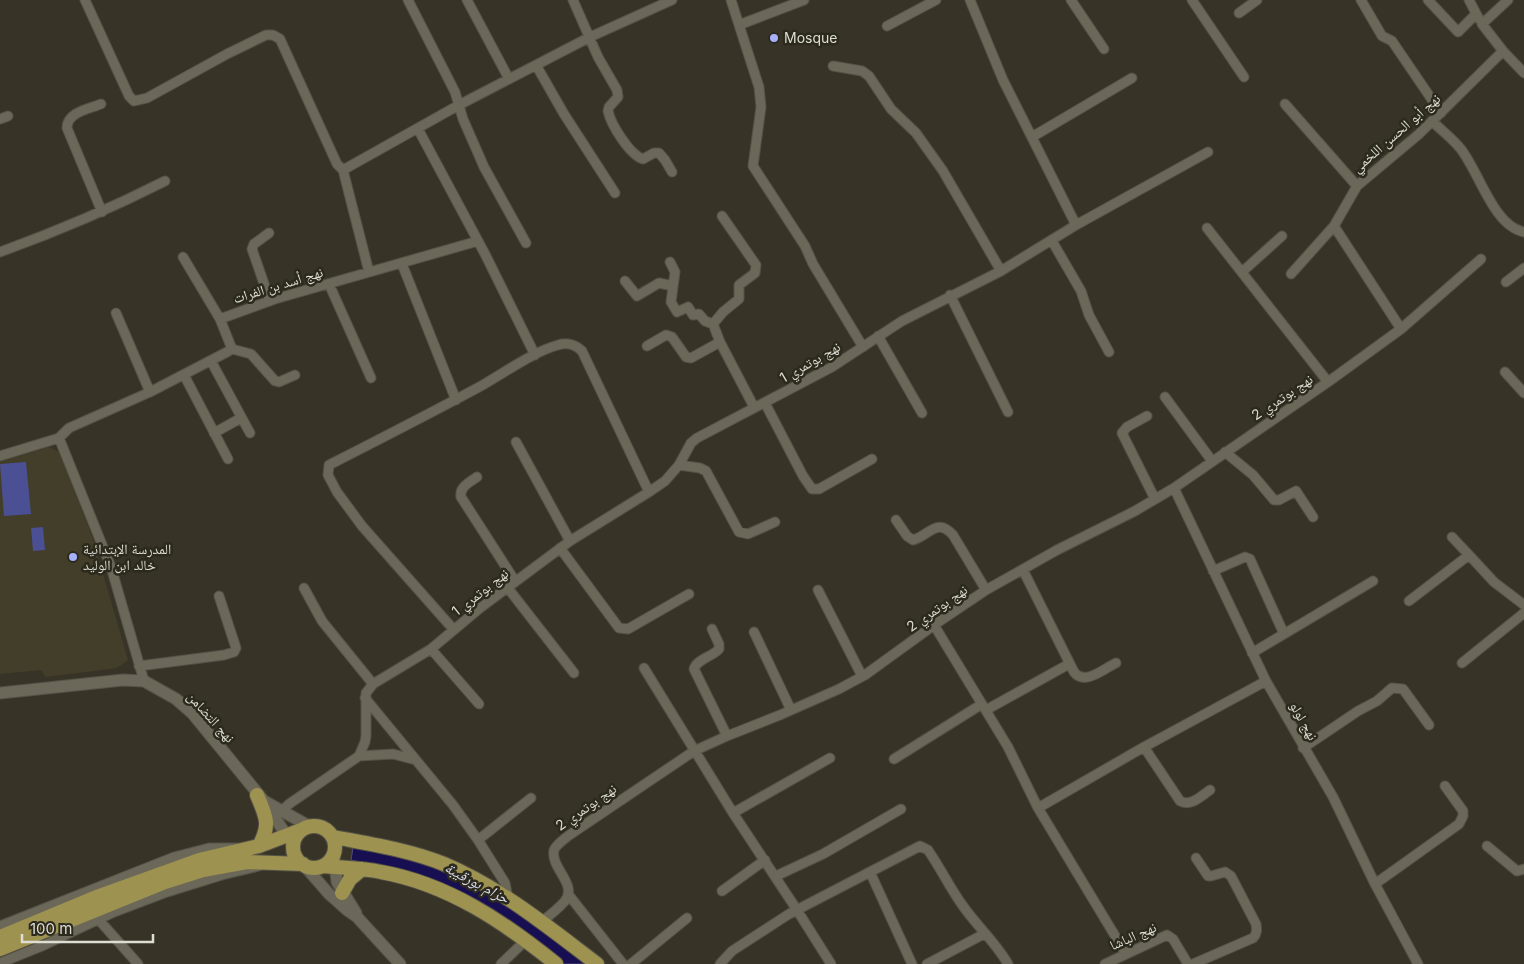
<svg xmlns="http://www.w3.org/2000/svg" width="1524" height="964" viewBox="0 0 1524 964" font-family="Inter,'Noto Naskh Arabic',sans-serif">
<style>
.built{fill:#423e2a}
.green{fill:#4b4f94}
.water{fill:#170f51;stroke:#534d78}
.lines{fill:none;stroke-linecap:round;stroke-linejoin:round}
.minor-casing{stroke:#545246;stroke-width:11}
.tertiary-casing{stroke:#545246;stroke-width:13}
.trunk-casing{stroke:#545246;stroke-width:16}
.minor{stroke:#6b6859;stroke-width:9}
.tertiary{stroke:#6b6859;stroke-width:11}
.trunk{stroke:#9e9250;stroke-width:14}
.poi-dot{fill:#a8b0fc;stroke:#2c2a1d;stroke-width:2}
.labels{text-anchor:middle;stroke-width:5;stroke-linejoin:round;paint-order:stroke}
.poi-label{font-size:14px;fill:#deddd4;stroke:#2c2a1d;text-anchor:start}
.street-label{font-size:14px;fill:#deddd4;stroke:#2c2a1d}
.water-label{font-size:15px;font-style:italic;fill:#d7daee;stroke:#2c2a1d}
</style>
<rect width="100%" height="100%" fill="#373427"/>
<!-- built -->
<path class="built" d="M 49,447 L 59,452 L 93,539 L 128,660 L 117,668 L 46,677 L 41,670 L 0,674 L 0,462 Z"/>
<!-- green -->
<path class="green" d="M 26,462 L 31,514 L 4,516 L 0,464 Z
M 43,527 L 45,550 L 33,551 L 31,528 Z"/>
<!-- water -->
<path class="water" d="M 353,848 L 374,851 L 433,866 L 493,894 L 587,964 L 563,964 L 514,926 L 373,865 L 351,860 Z"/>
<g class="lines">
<defs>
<path id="minor" d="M 85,0 L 129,96 L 134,101 L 147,98 L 227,54 L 266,35 L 273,35 L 280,39 L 337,164 L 343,170 L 369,272
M 408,0 L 455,92 L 463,119 L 484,167 L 526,243
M 467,0 L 509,79
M 573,0 L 598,57 L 617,90 L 618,97 L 609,107 L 608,111 C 611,125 630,155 643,159 L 654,153 L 659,153 L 665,160 L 672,172
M 731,0 L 759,87 L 761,107 L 753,166 L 805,246 L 813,264 L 863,347
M 970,0 L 1003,80 L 1076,225
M 1071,0 L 1104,49
M 1192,0 L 1244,77
M 1361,0 L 1382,36 L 1392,41 L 1441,113
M 1428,0 L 1458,32 L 1476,14
M 1469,0 L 1479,19
M 1239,13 L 1257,0
M 739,25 L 804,0
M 887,26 L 936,0
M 1503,51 L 1524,73
M 536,65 L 564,114 L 615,193
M 833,66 L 862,71 L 869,76 L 891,109 L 916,133 L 943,171 L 1001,271
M 101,104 C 89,109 67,112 67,128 L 102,212
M 1285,104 L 1357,186
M 0,119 L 8,116
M 1432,121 C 1441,130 1452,138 1460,148 C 1479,171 1493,226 1524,232
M 418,129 L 485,254 L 535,355
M 1032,137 L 1132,78
M 343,170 L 459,105 L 590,37 L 672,0
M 722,216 L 756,265 L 755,273 L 739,285 L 739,299 L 723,312 L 713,324 L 720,342 L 754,407
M 1207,228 L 1328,382
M 269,233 L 254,244 L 252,249 L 270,301
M 1052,241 L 1081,291 L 1089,315 L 1109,352
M 0,252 C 58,231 110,209 165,181
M 183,257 L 220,319
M 670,262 L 675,272 L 671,302 L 677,312 L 688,307 L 693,315 L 699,314 L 705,321 L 713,324
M 402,264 L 456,400
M 1242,272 L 1282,236
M 1291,274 L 1334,226
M 625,281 L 637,296 L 659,283 L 673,286
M 1506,282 L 1524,268
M 329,284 L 371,378
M 950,295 L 1008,412
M 116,313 L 150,392
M 1401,329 L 1334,226 L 1357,186 L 1419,134 L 1503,51 L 1482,24 L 1508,0
M 878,336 L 922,413
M 647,346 L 666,335 L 672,337 L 686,357 L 691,358 L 720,342
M 232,349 L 251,354 L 275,381 L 279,382 L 295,375
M 211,361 L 250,433
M 1505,372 L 1524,393
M 184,375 L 228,459
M 1165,397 L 1212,461
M 765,403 L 803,476 L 812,489 L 819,489 L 872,459
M 1147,416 L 1127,427 L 1122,433 L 1155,499
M 214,433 L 241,418
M 59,438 L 111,567 L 144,681
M 516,442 L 570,541
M 1225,452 L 1253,475 L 1274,500 L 1279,500 L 1296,491 L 1313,517
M 0,456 L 59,438 L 69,428 L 150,392 L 227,352 L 232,349 L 220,319 L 275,299 L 478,241
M 679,465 L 700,468 L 706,471 L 739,532 L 748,534 L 775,522
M 477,477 C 470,482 459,487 461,497 L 515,581
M 1174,488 L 1266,681 L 1333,797 L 1375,884 L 1418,964
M 896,520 L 907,536 L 913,540 C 930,535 937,517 953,535 L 986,590
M 1452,537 L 1469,555
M 560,548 L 619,628 L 628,629 L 689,594
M 1023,570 L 1074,672 C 1085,686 1103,669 1116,663
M 1213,571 L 1245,557 L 1250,559 L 1284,634
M 507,587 L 574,673
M 304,588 L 322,621 L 373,684
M 818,590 L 862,676
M 1409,601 L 1469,555 L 1494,582 L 1524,605
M 934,625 L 1008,747 L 1038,808 L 1126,954
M 712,629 L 719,644 L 719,649 C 712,657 697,659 694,669 L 727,736
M 454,630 L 362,526 L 337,492 L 328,475 L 329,465 C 380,439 431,413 481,386 C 502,374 535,351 558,345 C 567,342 576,345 582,351 L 649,492
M 754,632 L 791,710
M 431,649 L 479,704
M 1252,653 L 1373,581
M 1462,663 L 1524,613
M 139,666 L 224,655 L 234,652 L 236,648 L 219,596
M 644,668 L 733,813 L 797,910 L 831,964
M 365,698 L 453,805 L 478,840 L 505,883 L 508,898
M 986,710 L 1069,664
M 1144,747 L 1180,801 C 1191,807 1201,796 1210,790
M 1303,748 L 1358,711 L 1377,701 L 1392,688 L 1403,689 L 1429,725
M 359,756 L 393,754 L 416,760
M 894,759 L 982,704
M 1038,808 L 1144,747 L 1266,681
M 733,813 L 830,758
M 278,814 L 289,804 L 359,756 L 365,742 L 366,736 L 366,693 L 373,684 L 431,649 L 480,608 L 570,541 L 649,492 L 665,481 L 679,465 L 691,443 L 697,438 L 832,367 L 902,321 L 1001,271 L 1076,225 L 1208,152
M 478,840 L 531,798
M 1487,846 L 1517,871 L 1524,869
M 870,872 L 912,964
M 776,876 L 823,854 L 901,809
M 1375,884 L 1459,824 L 1463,816 L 1463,811 L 1445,786
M 722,891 L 765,860
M 568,894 L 623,964
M 99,920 L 138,964
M 541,922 C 549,916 558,909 565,901 C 578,884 550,868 554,850 C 556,845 563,840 568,836 L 694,751 L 727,736 L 780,715 L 839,689 L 865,675 L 934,625 L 986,590 L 1057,550 L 1135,511 L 1174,488 L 1328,382 L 1401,329 L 1481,259
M 0,926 L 174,857 L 209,848 L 237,848
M 0,963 L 42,946 L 114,912 L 164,893 L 222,875 L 259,866
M 501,964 L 526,940
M 631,964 L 687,918
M 720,964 L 732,951 L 789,914 L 920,846 L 928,850 C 941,869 950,888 963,906 C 977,926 996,943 1008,964
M 927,964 L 984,934
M 1105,964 L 1167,935 L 1173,939 L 1188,964
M 1193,964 L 1253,938 C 1257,934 1257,930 1256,924 L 1231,876 L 1225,872 L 1211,876 L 1208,876 L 1196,858"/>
<path id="tertiary" d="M 0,693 L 123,680 L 144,681 L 176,699 L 192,713 L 264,801 L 309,826
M 265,803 L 293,845
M 334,855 L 337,882 L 356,913
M 303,864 L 329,894 L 347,910 L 357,917 L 400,964"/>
<path id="trunk" d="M 257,795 C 266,817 271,824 259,846
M293 847a21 21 0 1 1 42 0a21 21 0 1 1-42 0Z
M 334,837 C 370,844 410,850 444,864 C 501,888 548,927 597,964
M 323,866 C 343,868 362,868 381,872 C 448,884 504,922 556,964
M 342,893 L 350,879 L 362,869
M 0,937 L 99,896 L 199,860 L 259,846 L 301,830
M 0,949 L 165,882 L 203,870 L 247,862 L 303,864"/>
</defs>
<!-- minor casing -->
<use href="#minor" class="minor-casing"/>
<!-- tertiary casing -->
<use href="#tertiary" class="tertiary-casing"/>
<!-- trunk casing -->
<use href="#trunk" class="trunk-casing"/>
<!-- minor -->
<use href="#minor" class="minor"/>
<!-- tertiary -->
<use href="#tertiary" class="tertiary"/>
<!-- trunk -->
<use href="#trunk" class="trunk"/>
</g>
<!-- markers -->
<g class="poi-dot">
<circle cx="774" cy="38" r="5"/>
<circle cx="73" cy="557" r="5"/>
</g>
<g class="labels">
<!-- poi labels -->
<g class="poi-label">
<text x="784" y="43">Mosque</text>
<text x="83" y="554">المدرسة الإبتدائية<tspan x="83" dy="16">خالد ابن الوليد</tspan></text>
</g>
<!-- street labels -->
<g class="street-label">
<text transform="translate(1396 133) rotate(-41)" y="5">نهج أبو الحسن اللخمي</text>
<text transform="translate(278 285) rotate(-17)" y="5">نهج أسد بن الفرات</text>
<text transform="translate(810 362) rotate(-30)" y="5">نهج بوتمري 1</text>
<text transform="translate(1282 397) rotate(-34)" y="5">نهج بوتمري 2</text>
<text transform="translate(480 592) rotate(-38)" y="5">نهج بوتمري 1</text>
<text transform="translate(937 608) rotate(-35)" y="5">نهج بوتمري 2</text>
<text transform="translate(211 717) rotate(48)" y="5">نهج التضامن</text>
<text transform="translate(1304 721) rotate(61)" y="5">نهج لولو</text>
<text transform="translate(586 807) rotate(-35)" y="5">نهج بوتمري 2</text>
<text transform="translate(1133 936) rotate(-24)" y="5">نهج الباشا</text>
</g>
<!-- water labels -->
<g class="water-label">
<text transform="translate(477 883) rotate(28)" y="5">حزام بورقيبة</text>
</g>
</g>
<!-- scale -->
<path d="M22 934v8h131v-8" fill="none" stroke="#deddd4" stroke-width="2.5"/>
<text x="30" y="934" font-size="15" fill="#deddd4" stroke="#2c2a1d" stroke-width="4" paint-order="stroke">100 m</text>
</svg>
